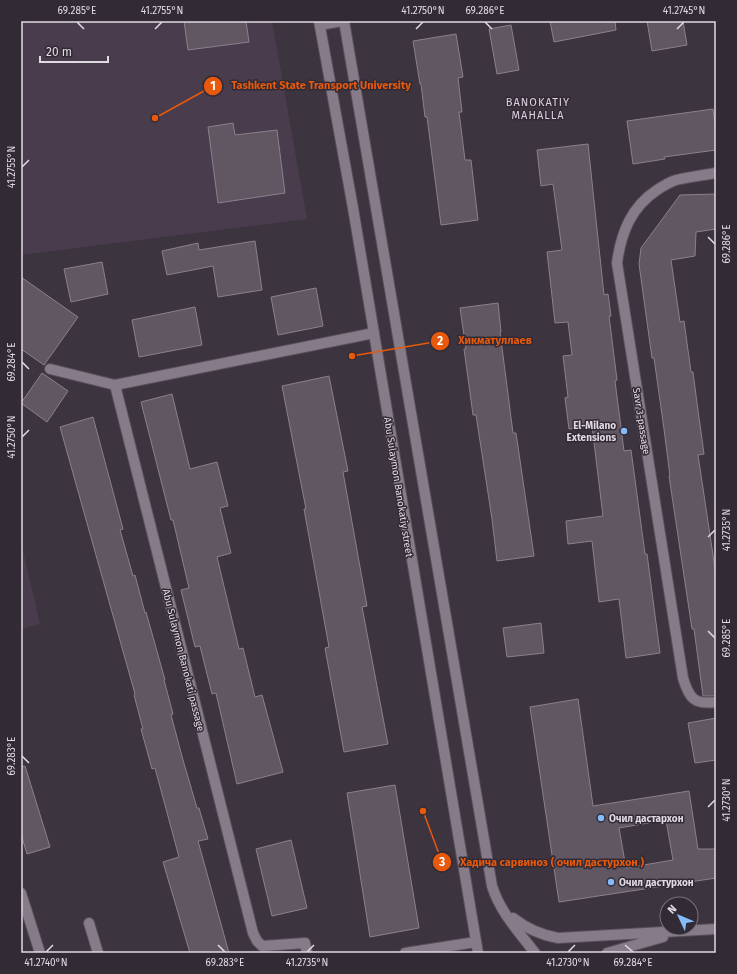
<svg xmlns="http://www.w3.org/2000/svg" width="737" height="974" viewBox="0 0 737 974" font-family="'Fira Sans',sans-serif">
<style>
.built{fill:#483c4d}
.building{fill:#605763;stroke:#8b818e;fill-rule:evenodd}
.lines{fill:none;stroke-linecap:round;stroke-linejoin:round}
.street-casing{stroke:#58505b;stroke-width:12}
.secondary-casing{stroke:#58505b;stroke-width:12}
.street{stroke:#867c89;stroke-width:10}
.secondary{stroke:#867c89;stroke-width:10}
.ticks{fill:none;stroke:#e0dae2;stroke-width:1.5}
.poi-dot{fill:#84bcfb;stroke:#322a35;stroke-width:1.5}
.labels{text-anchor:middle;stroke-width:3;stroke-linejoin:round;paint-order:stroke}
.street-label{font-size:10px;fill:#e0dae2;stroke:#322a35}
.poi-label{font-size:10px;font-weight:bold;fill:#e0dae2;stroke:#322a35;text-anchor:start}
.neighbourhood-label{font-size:11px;letter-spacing:1px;fill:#dcd1df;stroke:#322a35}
.leader{fill:none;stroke:#e8590c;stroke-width:1.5}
.callout-dot{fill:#e8590c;stroke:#322a35;stroke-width:1.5}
.mark-label{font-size:12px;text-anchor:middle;font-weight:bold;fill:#fff}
.callout-label{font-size:11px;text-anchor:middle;font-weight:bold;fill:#e8590c;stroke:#322a35;stroke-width:3;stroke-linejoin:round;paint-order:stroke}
.neatline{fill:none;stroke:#e0dae2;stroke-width:1.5}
.ticks-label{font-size:10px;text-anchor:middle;fill:#e0dae2}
</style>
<rect width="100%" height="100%" fill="#3c343f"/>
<!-- built -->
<path class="built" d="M 21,21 L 272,21 L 307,219 L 21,255 Z
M 21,542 L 40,624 L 21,629 Z"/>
<!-- building -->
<path class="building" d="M 184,21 L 246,21 L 249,42 L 188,50 Z
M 550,21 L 615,21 L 616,30 L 554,42 Z
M 647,21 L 683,21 L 687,45 L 652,51 Z
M 511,25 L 519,70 L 497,74 L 489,29 Z
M 456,34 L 463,77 L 458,78 L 462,112 L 459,112 L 465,160 L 471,160 L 478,220 L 441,225 L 427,117 L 425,117 L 421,84 L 420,84 L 413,41 Z
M 713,109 L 716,131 L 716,150 L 664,157 L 665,159 L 633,164 L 627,121 Z
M 233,123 L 235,135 L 277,130 L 285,193 L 218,203 L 208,127 Z
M 588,144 L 604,295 L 608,294 L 611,316 L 609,316 L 617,380 L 615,381 L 624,451 L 631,450 L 645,554 L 647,554 L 660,653 L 626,658 L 619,599 L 599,602 L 592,541 L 568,544 L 566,521 L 603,516 L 592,426 L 569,429 L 565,398 L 568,397 L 563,356 L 572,355 L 568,322 L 555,323 L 547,252 L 562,250 L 553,184 L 541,186 L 537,150 Z
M 716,194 L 716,229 L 696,232 L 695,256 L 671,260 L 680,322 L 684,321 L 691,372 L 693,372 L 697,403 L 704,454 L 698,455 L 716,575 L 716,696 L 703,696 L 694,629 L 692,629 L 669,476 L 670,476 L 664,429 L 654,358 L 652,358 L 639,264 L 641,248 L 680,195 Z
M 255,241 L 262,290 L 218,297 L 213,266 L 167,275 L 162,251 L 198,243 L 199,250 Z
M 102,262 L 108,294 L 71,302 L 64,269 Z
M 21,277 L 78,317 L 44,365 L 21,349 Z
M 316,288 L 323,326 L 278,335 L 271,297 Z
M 498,303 L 501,332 L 500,332 L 513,433 L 516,433 L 534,556 L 497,561 L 492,519 L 476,415 L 473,415 L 468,378 L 464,349 L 466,349 L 460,308 Z
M 195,307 L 202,345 L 139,357 L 132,320 Z
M 42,373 L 68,391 L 47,422 L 21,403 Z
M 329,376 L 348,471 L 343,472 L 367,606 L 362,607 L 388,744 L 344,752 L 325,648 L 329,647 L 304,509 L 306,509 L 282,386 Z
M 172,394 L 190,469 L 217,462 L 228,506 L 220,508 L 231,553 L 217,557 L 239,649 L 243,648 L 255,697 L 262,695 L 283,772 L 237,784 L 216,693 L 212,694 L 200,646 L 195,647 L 181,590 L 189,588 L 173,520 L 171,520 L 141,402 Z
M 93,417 L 123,529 L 120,530 L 133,576 L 135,575 L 145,613 L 146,612 L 165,680 L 164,680 L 173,714 L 171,715 L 183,760 L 197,808 L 199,808 L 208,839 L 198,841 L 229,953 L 190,953 L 163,862 L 179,857 L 155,768 L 152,769 L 141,729 L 143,729 L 134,695 L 135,694 L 60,427 Z
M 541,623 L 544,653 L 507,657 L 503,628 Z
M 578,699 L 593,806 L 689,791 L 698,849 L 716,849 L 716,878 L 559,902 L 530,707 ZM 666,820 L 673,860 L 626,868 L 619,828 Z
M 716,718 L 716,760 L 695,763 L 688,723 Z
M 25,766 L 50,847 L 27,854 L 21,834 L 21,767 Z
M 395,785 L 419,928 L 370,937 L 347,793 Z
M 291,840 L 307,908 L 272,916 L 256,849 Z"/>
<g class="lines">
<defs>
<path id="street" d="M 320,25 L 342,21
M 716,173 C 703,175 689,177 676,180 C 670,182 663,186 657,190 C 631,207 621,233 617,263 L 683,678 C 689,698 694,705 716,702
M 50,369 L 115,385 L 253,933 L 257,941 L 262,946 L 305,943 L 307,953
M 115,385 L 374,333
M 21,893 L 40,953
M 89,923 L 98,953
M 405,953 L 476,942"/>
<path id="secondary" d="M 319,21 L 353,208 L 478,953
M 344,21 C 392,309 443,597 492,886 C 500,912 519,932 535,953
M 513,918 C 527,929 541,935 558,938 L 716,929
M 607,953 L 663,937"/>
</defs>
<!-- street casing -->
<use href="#street" class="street-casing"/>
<!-- secondary casing -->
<use href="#secondary" class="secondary-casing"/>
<!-- street -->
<use href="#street" class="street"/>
<!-- secondary -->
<use href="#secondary" class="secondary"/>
</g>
<!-- ticks -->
<path class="ticks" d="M 77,22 L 84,29M 485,22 L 492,29M 155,29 L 162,22M 416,29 L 423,22M 677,29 L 684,22M 22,167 L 29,160M 708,237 L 715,244M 22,362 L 29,369M 22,437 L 29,430M 708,537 L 715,530M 708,631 L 715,638M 22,756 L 29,763M 708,807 L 715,800M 218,945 L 225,952M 625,945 L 633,952M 46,952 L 53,945M 307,952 L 314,945M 568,952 L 575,945"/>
<!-- markers -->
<g class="poi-dot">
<circle cx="624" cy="431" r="4"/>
<circle cx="601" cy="818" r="4"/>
<circle cx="611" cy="882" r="4"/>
</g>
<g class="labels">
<!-- street labels -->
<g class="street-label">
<text transform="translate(642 421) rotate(81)" y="4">Savr 3-passage</text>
<text transform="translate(399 487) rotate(81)" y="4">Abu Sulaymon Banokatiy street</text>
<text transform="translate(184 660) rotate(76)" y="4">Abu Sulaymon Banokati passage</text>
</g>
<!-- poi labels -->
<g class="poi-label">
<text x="616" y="429" text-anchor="end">El-Milano<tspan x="616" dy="12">Extensions</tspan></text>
<text x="609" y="822">Очил дастархон</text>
<text x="619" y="886">Очил дастурхон</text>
</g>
<!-- neighbourhood labels -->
<g class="neighbourhood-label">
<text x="538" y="106">BANOKATIY<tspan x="538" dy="13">MAHALLA</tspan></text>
</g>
</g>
<!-- callouts -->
<path class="leader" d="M155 118L213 86M352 356L440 341M423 811L442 862"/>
<g class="callout-dot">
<circle cx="155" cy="118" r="4"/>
<circle cx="352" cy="356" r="4"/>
<circle cx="423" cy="811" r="4"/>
<circle cx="213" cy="86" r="10"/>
<circle cx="440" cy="341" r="10"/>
<circle cx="442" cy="862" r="10"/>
</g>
<g class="mark-label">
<text x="213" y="90">1</text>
<text x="440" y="345">2</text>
<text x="442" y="866">3</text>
</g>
<g class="callout-label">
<text x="321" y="89">Tashkent State Transport University</text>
<text x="495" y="344">Хикматуллаев</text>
<text x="552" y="866">Хадича сарвиноз ( очил дастурхон )</text>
</g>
<!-- border -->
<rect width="737" height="974" fill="none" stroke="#322a35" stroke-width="44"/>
<!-- north arrow -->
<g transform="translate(679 916) rotate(314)"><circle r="19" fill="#322a35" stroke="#78707a"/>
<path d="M0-3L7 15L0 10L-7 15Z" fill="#84bcfb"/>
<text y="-6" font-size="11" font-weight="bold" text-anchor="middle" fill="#e0dae2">N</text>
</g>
<!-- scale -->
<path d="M40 56v6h68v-6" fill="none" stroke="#e0dae2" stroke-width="2"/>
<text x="46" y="56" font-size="12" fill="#e0dae2" stroke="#322a35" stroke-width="3" paint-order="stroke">20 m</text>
<rect x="22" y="22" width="693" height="930" class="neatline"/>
<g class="ticks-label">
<text x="77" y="14">69.285°E</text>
<text x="162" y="14">41.2755°N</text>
<text x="423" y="14">41.2750°N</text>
<text x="485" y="14">69.286°E</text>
<text x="684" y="14">41.2745°N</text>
<text transform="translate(11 167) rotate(-90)" y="4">41.2755°N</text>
<text transform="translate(726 244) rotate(-90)" y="4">69.286°E</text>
<text transform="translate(11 362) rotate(-90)" y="4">69.284°E</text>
<text transform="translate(11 437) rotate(-90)" y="4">41.2750°N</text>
<text transform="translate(726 530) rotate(-90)" y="4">41.2735°N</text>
<text transform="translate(726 638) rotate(-90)" y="4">69.285°E</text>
<text transform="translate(11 756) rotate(-90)" y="4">69.283°E</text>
<text transform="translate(726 800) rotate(-90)" y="4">41.2730°N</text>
<text x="46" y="966">41.2740°N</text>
<text x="225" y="966">69.283°E</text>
<text x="307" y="966">41.2735°N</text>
<text x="568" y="966">41.2730°N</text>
<text x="633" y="966">69.284°E</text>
</g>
</svg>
